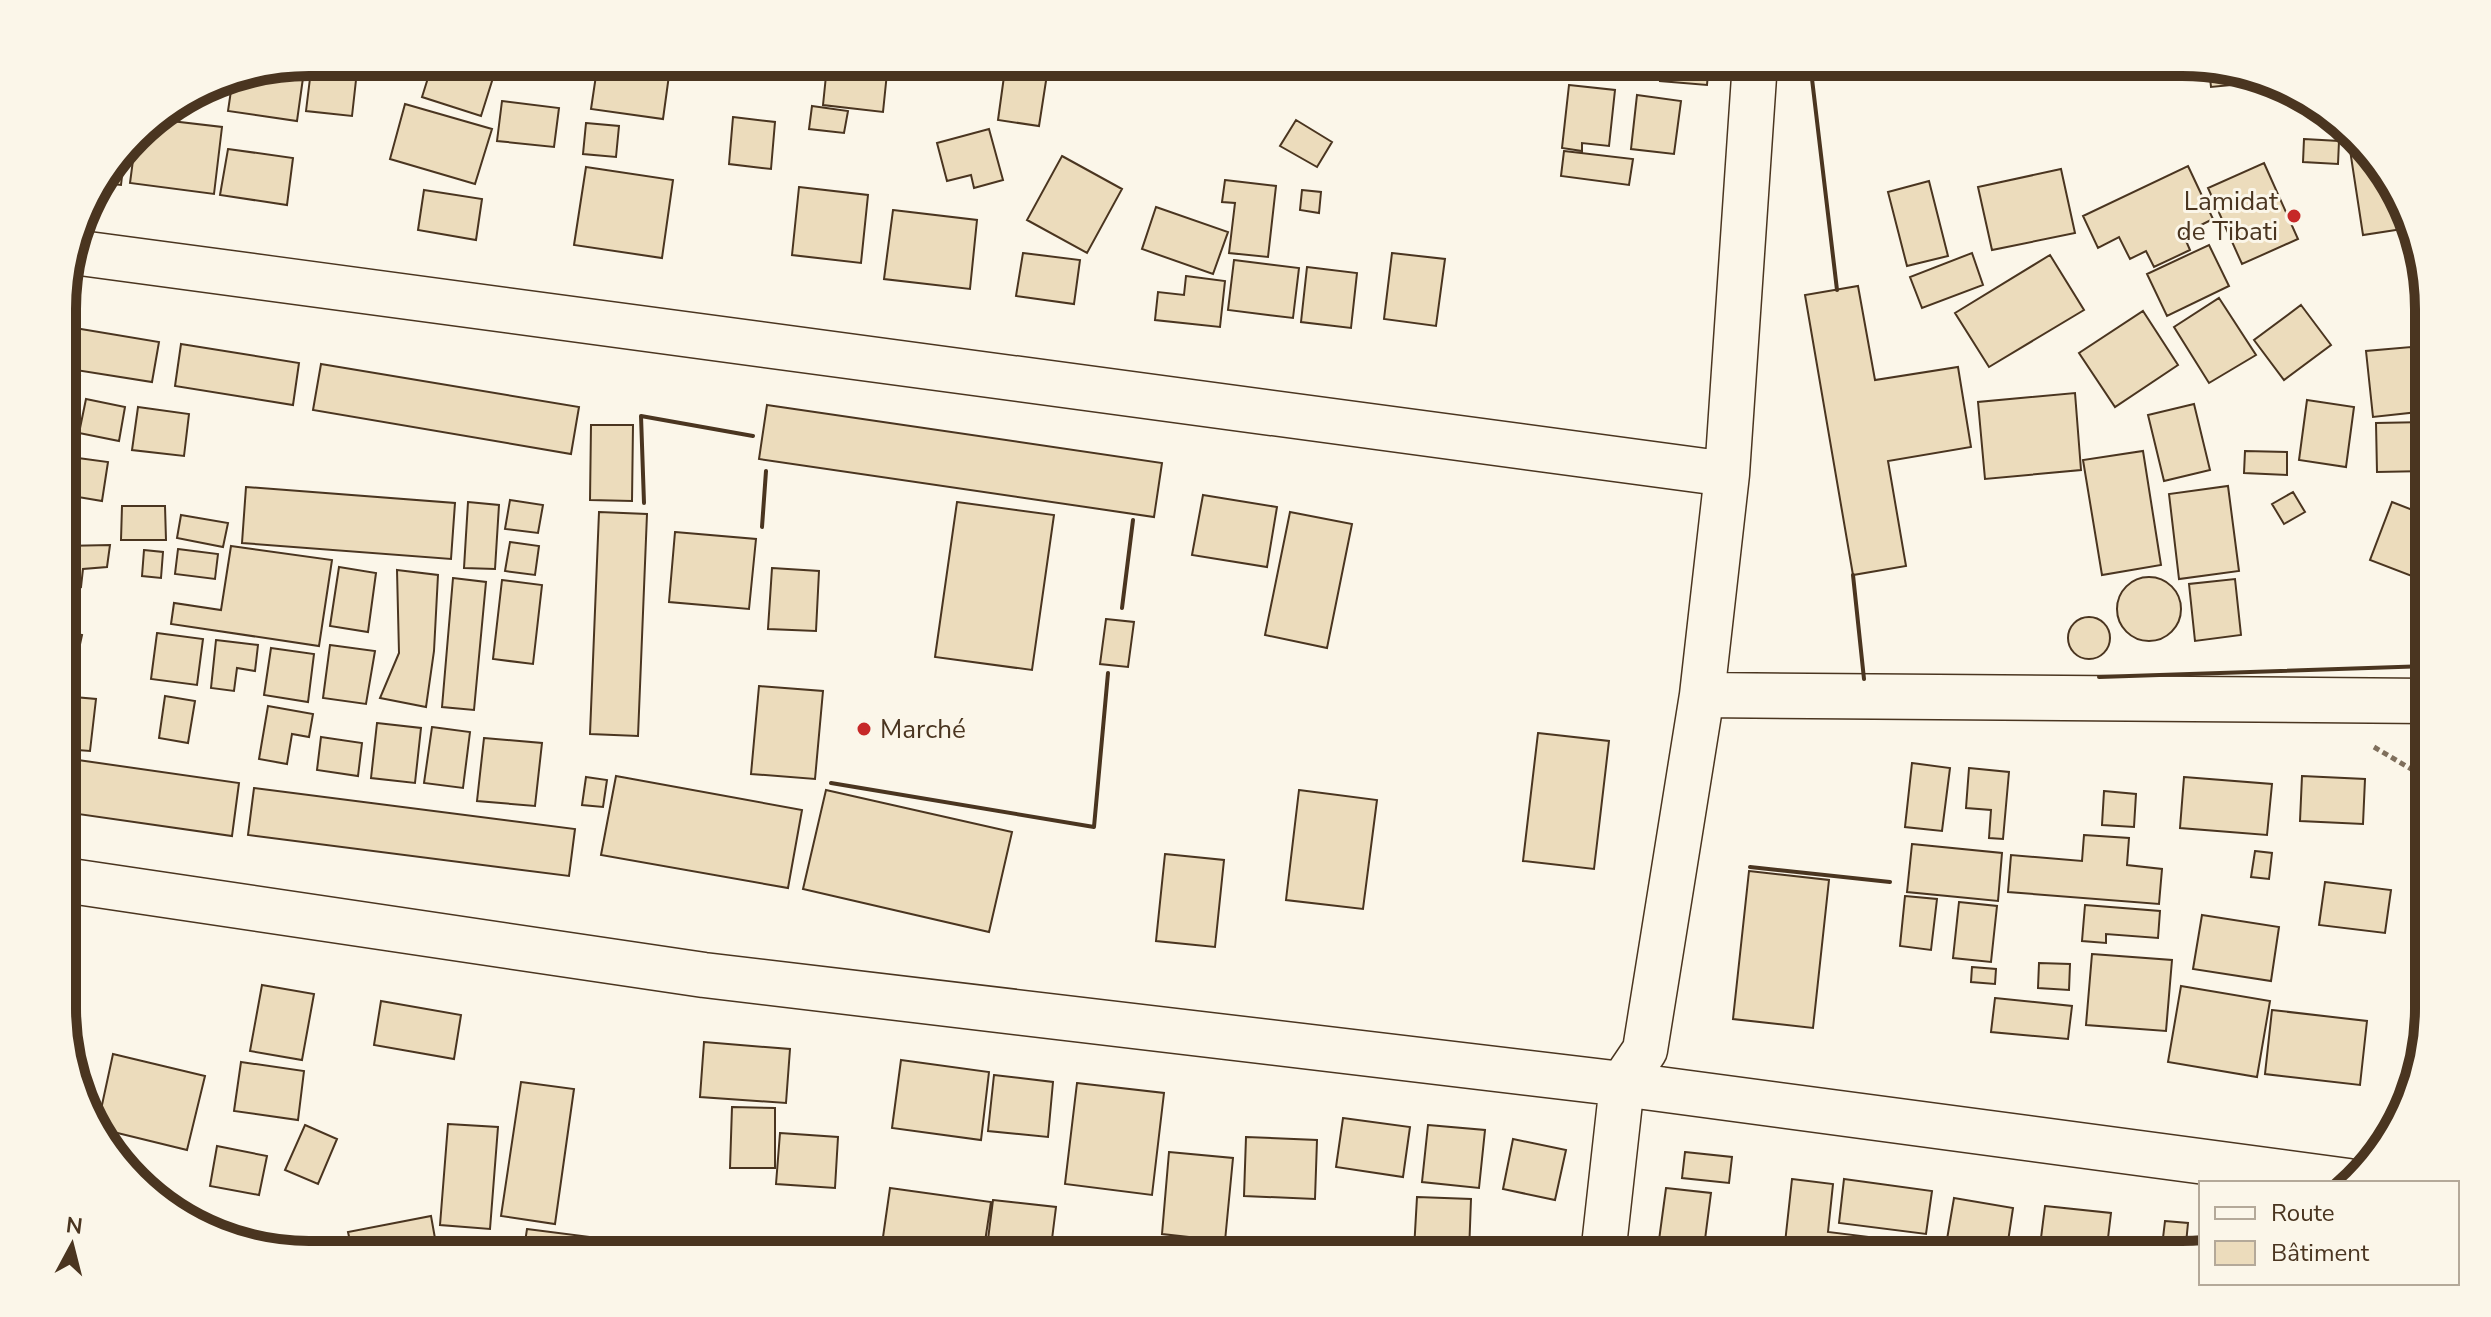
<svg xmlns="http://www.w3.org/2000/svg" width="2491" height="1317" viewBox="0 0 2491 1317" font-family="'Nunito Sans',sans-serif">
<style>
.building{fill:#ecdcbc;stroke:#4a3520;stroke-width:2}
.lines{fill:none;stroke-linecap:round;stroke-linejoin:round}
.minor-casing{stroke:#4a3520;stroke-width:47}
.path{stroke:#7f6f5c;stroke-width:5;stroke-dasharray:6 4;stroke-linecap:butt}
.minor{stroke:#fbf6e9;stroke-width:44}
.wall{stroke:#4a3520;stroke-width:4}
.poi-dot{fill:#c62828;stroke:#fbf6e9;stroke-width:3}
.labels{text-anchor:middle;stroke-width:6;stroke-linejoin:round;paint-order:stroke}
.poi-label{font-size:26px;fill:#4a3520;stroke:#fbf6e9;text-anchor:end}
.rim{fill:none;stroke:#4a3520;stroke-width:10}
</style>
<rect width="100%" height="100%" fill="#fbf6e9"/>
<!-- building -->
<path class="building" d="M 312,62 L 358,62 L 352,116 L 306,111 Z
M 433,62 L 498,62 L 481,116 L 422,97 Z
M 598,62 L 670,68 L 663,119 L 591,109 Z
M 1006,62 L 1048,68 L 1039,126 L 998,120 Z
M 1662,62 L 1709,62 L 1707,85 L 1660,81 Z
M 827,66 L 887,73 L 883,112 L 823,105 Z
M 2209,68 L 2240,76 L 2241,84 L 2211,87 Z
M 262,71 L 303,78 L 297,121 L 228,111 L 233,77 Z
M 1569,85 L 1615,90 L 1609,146 L 1582,143 L 1582,151 L 1562,148 Z
M 1637,95 L 1681,101 L 1674,154 L 1631,149 Z
M 502,101 L 559,108 L 554,147 L 497,141 Z
M 405,104 L 492,129 L 475,184 L 390,159 Z
M 812,106 L 848,111 L 844,133 L 809,129 Z
M 733,117 L 775,122 L 771,169 L 729,164 Z
M 154,119 L 222,127 L 214,194 L 130,183 L 136,137 Z
M 1296,120 L 1332,142 L 1317,167 L 1280,146 Z
M 586,123 L 619,126 L 616,157 L 583,154 Z
M 989,129 L 1003,180 L 974,188 L 971,175 L 947,181 L 937,143 Z
M 2304,139 L 2339,141 L 2338,164 L 2303,162 Z
M 228,149 L 293,158 L 287,205 L 220,195 Z
M 2361,149 L 2387,171 L 2409,228 L 2363,235 L 2350,150 Z
M 125,150 L 121,185 L 101,183 Z
M 1564,151 L 1633,159 L 1629,185 L 1561,176 Z
M 1062,156 L 1122,189 L 1087,253 L 1027,220 Z
M 2264,163 L 2298,239 L 2242,264 L 2208,188 Z
M 2188,166 L 2213,219 L 2183,234 L 2190,250 L 2154,267 L 2146,251 L 2130,259 L 2119,237 L 2098,248 L 2083,216 Z
M 586,167 L 673,180 L 662,258 L 574,245 Z
M 2061,169 L 2075,233 L 1992,250 L 1978,187 Z
M 1225,180 L 1276,186 L 1268,257 L 1229,253 L 1235,203 L 1222,202 Z
M 1929,181 L 1948,256 L 1907,266 L 1888,192 Z
M 799,187 L 868,195 L 861,263 L 792,255 Z
M 424,190 L 482,199 L 476,240 L 418,230 Z
M 1302,190 L 1321,192 L 1319,213 L 1300,210 Z
M 1156,207 L 1228,232 L 1213,274 L 1142,249 Z
M 893,210 L 977,220 L 970,289 L 884,279 Z
M 2209,245 L 2229,286 L 2167,316 L 2147,274 Z
M 1023,253 L 1080,260 L 1074,304 L 1016,296 Z
M 1392,253 L 1445,259 L 1436,326 L 1384,319 Z
M 1972,253 L 1983,285 L 1922,308 L 1910,277 Z
M 2050,255 L 2084,310 L 1989,367 L 1955,313 Z
M 1234,260 L 1299,268 L 1293,318 L 1228,310 Z
M 1307,267 L 1357,273 L 1351,328 L 1301,322 Z
M 1186,276 L 1225,281 L 1220,327 L 1155,320 L 1158,292 L 1184,295 Z
M 1858,286 L 1875,380 L 1958,367 L 1971,447 L 1888,461 L 1906,566 L 1853,575 L 1805,295 Z
M 2219,298 L 2256,355 L 2209,383 L 2174,327 Z
M 2301,305 L 2331,345 L 2284,380 L 2254,340 Z
M 2143,311 L 2178,365 L 2115,407 L 2079,353 Z
M 63,326 L 159,342 L 152,382 L 63,368 Z
M 181,344 L 299,363 L 293,405 L 175,386 Z
M 2411,347 L 2418,412 L 2373,417 L 2366,351 Z
M 321,364 L 579,407 L 571,454 L 313,410 Z
M 63,373 L 80,376 L 63,479 Z
M 2075,393 L 2081,470 L 1985,479 L 1978,402 Z
M 86,399 L 125,407 L 119,441 L 79,433 Z
M 2307,400 L 2354,407 L 2346,467 L 2299,460 Z
M 2194,404 L 2210,470 L 2164,481 L 2148,415 Z
M 767,405 L 1162,463 L 1154,517 L 759,459 Z
M 138,407 L 189,414 L 184,456 L 132,450 Z
M 2427,422 L 2427,471 L 2377,472 L 2376,423 Z
M 591,425 L 633,425 L 632,501 L 590,500 Z
M 2143,451 L 2161,565 L 2102,575 L 2083,460 Z
M 2245,451 L 2287,452 L 2287,475 L 2244,473 Z
M 78,458 L 108,462 L 102,501 L 72,496 Z
M 2228,486 L 2239,571 L 2179,579 L 2169,494 Z
M 246,487 L 455,503 L 451,559 L 242,543 Z
M 2293,492 L 2305,512 L 2284,524 L 2272,504 Z
M 1203,495 L 1277,507 L 1267,567 L 1192,555 Z
M 510,500 L 543,505 L 538,533 L 505,529 Z
M 468,502 L 499,505 L 495,569 L 464,568 Z
M 957,502 L 1054,515 L 1032,670 L 935,657 Z
M 2392,502 L 2428,516 L 2428,551 L 2417,578 L 2370,560 Z
M 122,506 L 165,506 L 166,540 L 121,540 Z
M 599,512 L 647,514 L 638,736 L 590,734 Z
M 1290,512 L 1352,524 L 1327,648 L 1265,635 Z
M 181,515 L 228,523 L 223,547 L 177,538 Z
M 675,532 L 756,539 L 749,609 L 669,602 Z
M 510,542 L 539,546 L 535,575 L 505,571 Z
M 110,545 L 107,567 L 83,569 L 81,587 L 63,583 L 63,546 Z
M 231,546 L 332,560 L 319,646 L 171,624 L 174,603 L 221,610 Z
M 178,549 L 218,554 L 215,579 L 175,574 Z
M 144,550 L 163,552 L 161,578 L 142,576 Z
M 339,567 L 376,573 L 368,632 L 330,626 Z
M 772,568 L 819,571 L 816,631 L 768,629 Z
M 397,570 L 438,575 L 434,651 L 426,707 L 380,698 L 399,653 Z
M2117 609a32 32 0 1 1 64 0a32 32 0 1 1-64 0Z
M 453,578 L 486,582 L 474,710 L 442,707 Z
M 2235,579 L 2241,635 L 2195,641 L 2189,584 Z
M 502,580 L 542,585 L 533,664 L 493,659 Z
M2068 638a21 21 0 1 1 42 0a21 21 0 1 1-42 0Z
M 1106,619 L 1134,622 L 1128,667 L 1100,664 Z
M 63,631 L 82,635 L 73,677 L 63,675 Z
M 157,633 L 203,639 L 197,685 L 151,679 Z
M 216,640 L 258,645 L 255,671 L 237,668 L 234,691 L 211,688 Z
M 330,645 L 375,651 L 366,704 L 323,698 Z
M 271,648 L 314,654 L 308,702 L 264,695 Z
M 759,686 L 823,691 L 815,779 L 751,774 Z
M 63,696 L 96,699 L 90,751 L 64,749 Z
M 165,696 L 195,701 L 188,743 L 159,738 Z
M 268,706 L 313,714 L 309,737 L 292,734 L 287,764 L 259,759 Z
M 377,723 L 421,728 L 415,783 L 371,778 Z
M 432,727 L 470,732 L 463,788 L 424,783 Z
M 1538,733 L 1609,741 L 1594,869 L 1523,861 Z
M 321,737 L 362,743 L 358,776 L 317,770 Z
M 484,738 L 542,743 L 535,806 L 477,801 Z
M 64,758 L 239,783 L 232,836 L 64,812 Z
M 1912,763 L 1950,768 L 1942,831 L 1905,827 Z
M 1969,768 L 2009,772 L 2003,839 L 1989,838 L 1991,810 L 1966,808 Z
M 616,776 L 802,810 L 788,888 L 601,855 Z
M 2302,776 L 2365,779 L 2363,824 L 2300,821 Z
M 586,777 L 607,780 L 603,807 L 582,805 Z
M 2184,777 L 2272,784 L 2267,835 L 2180,828 Z
M 254,788 L 575,829 L 569,876 L 248,835 Z
M 826,790 L 1012,832 L 989,932 L 803,889 Z
M 1299,790 L 1377,800 L 1363,909 L 1286,900 Z
M 2104,791 L 2136,794 L 2134,827 L 2102,825 Z
M 2084,835 L 2129,838 L 2127,865 L 2162,869 L 2159,904 L 2008,892 L 2011,855 L 2082,861 Z
M 1912,844 L 2002,853 L 1998,901 L 1907,892 Z
M 2255,851 L 2272,853 L 2269,879 L 2251,877 Z
M 1165,854 L 1224,860 L 1215,947 L 1156,941 Z
M 1749,871 L 1829,880 L 1813,1028 L 1733,1019 Z
M 2325,882 L 2391,890 L 2385,933 L 2319,925 Z
M 1905,896 L 1937,899 L 1931,950 L 1900,946 Z
M 1959,902 L 1997,906 L 1991,962 L 1953,958 Z
M 2085,905 L 2160,911 L 2158,938 L 2106,934 L 2106,943 L 2082,941 Z
M 2202,915 L 2279,927 L 2271,981 L 2193,969 Z
M 2092,954 L 2172,960 L 2166,1031 L 2086,1025 Z
M 2039,963 L 2070,964 L 2069,990 L 2038,988 Z
M 1972,967 L 1996,969 L 1995,984 L 1971,982 Z
M 262,985 L 314,994 L 302,1060 L 250,1051 Z
M 2181,986 L 2270,1001 L 2257,1077 L 2168,1062 Z
M 1995,998 L 2072,1006 L 2068,1039 L 1991,1032 Z
M 381,1001 L 461,1015 L 454,1059 L 374,1045 Z
M 2272,1010 L 2367,1021 L 2360,1085 L 2265,1074 Z
M 704,1042 L 790,1049 L 786,1103 L 700,1097 Z
M 113,1054 L 205,1076 L 187,1150 L 97,1128 Z
M 901,1060 L 989,1072 L 981,1140 L 892,1128 Z
M 241,1062 L 304,1071 L 298,1120 L 234,1111 Z
M 994,1075 L 1053,1082 L 1048,1137 L 988,1131 Z
M 521,1082 L 574,1089 L 555,1224 L 501,1216 Z
M 1077,1083 L 1164,1093 L 1152,1195 L 1065,1184 Z
M 732,1107 L 775,1108 L 775,1168 L 730,1168 Z
M 1343,1118 L 1410,1127 L 1403,1177 L 1336,1167 Z
M 448,1124 L 498,1127 L 490,1229 L 440,1225 Z
M 305,1125 L 337,1139 L 318,1184 L 285,1170 Z
M 1428,1125 L 1485,1130 L 1479,1188 L 1422,1182 Z
M 780,1133 L 838,1137 L 835,1188 L 776,1184 Z
M 1246,1137 L 1317,1140 L 1315,1199 L 1244,1196 Z
M 1513,1139 L 1566,1150 L 1555,1200 L 1503,1189 Z
M 217,1146 L 267,1156 L 259,1195 L 210,1186 Z
M 1169,1152 L 1233,1158 L 1225,1241 L 1162,1234 Z
M 1685,1152 L 1732,1157 L 1729,1183 L 1682,1178 Z
M 1792,1179 L 1833,1184 L 1828,1232 L 1894,1240 L 1892,1255 L 1748,1255 L 1750,1240 L 1785,1243 Z
M 1844,1179 L 1932,1191 L 1926,1234 L 1839,1223 Z
M 890,1188 L 991,1202 L 983,1255 L 882,1244 Z
M 1666,1188 L 1711,1193 L 1703,1255 L 1657,1255 Z
M 1417,1197 L 1471,1199 L 1469,1253 L 1414,1250 Z
M 1954,1198 L 2013,1208 L 2006,1255 L 1945,1251 Z
M 993,1200 L 1056,1207 L 1050,1255 L 986,1255 Z
M 2045,1206 L 2111,1213 L 2106,1255 L 2039,1254 Z
M 431,1216 L 438,1255 L 353,1255 L 348,1232 Z
M 2165,1221 L 2188,1223 L 2185,1254 L 2161,1255 Z
M 527,1229 L 614,1240 L 612,1255 L 523,1255 Z
M 1145,1250 L 1206,1255 L 1144,1255 Z"/>
<g class="lines">
<defs>
<path id="minor" d="M 73,252 L 1727,474
M 1702,695 L 2428,701
M 64,880 L 704,975 L 1622,1084 L 2348,1181
M 1603,1255 L 1622,1084 L 1645,1050 L 1702,695 L 1727,474 L 1755,62"/>
</defs>
<!-- minor casing -->
<use href="#minor" class="minor-casing"/>
<!-- path -->
<path class="path" d="M 2374,747 L 2428,779"/>
<!-- minor -->
<use href="#minor" class="minor"/>
<!-- wall -->
<path class="wall" d="M 1810,62 L 1837,290
M 644,503 L 641,416 L 753,436
M 762,527 L 766,471
M 1853,575 L 1864,679
M 1122,608 L 1133,520
M 2099,677 L 2428,666
M 831,783 L 1094,827 L 1108,673
M 1750,867 L 1890,882"/>
</g>
<!-- markers -->
<g class="poi-dot">
<circle cx="2294" cy="216" r="8"/>
<circle cx="864" cy="729" r="8"/>
</g>
<g class="labels">
<!-- poi labels -->
<g class="poi-label">
<text x="2278" y="210">Lamidat<tspan x="2278" dy="30">de Tibati</tspan></text>
<text x="880" y="738" text-anchor="start">Marché</text>
</g>
</g>
<!-- crop -->
<path d="M0 0H2491V1317H0ZM309 76H2182A233 233 0 0 1 2415 309V1008A233 233 0 0 1 2182 1241H309A233 233 0 0 1 76 1008V309A233 233 0 0 1 309 76Z" fill="#fbf6e9" fill-rule="evenodd"/>
<path class="rim" d="M309 76H2182A233 233 0 0 1 2415 309V1008A233 233 0 0 1 2182 1241H309A233 233 0 0 1 76 1008V309A233 233 0 0 1 309 76Z"/>
<!-- legend -->
<rect x="2199" y="1181" width="260" height="104" fill="#fbf6e9" stroke="#b4a999" stroke-width="2"/>
<rect x="2215" y="1207" width="40" height="12" fill="#fbf6e9" stroke="#b4a999" stroke-width="2"/>
<text x="2271" y="1221" font-size="24" fill="#4a3520">Route</text>
<rect x="2215" y="1241" width="40" height="24" fill="#ecdcbc" stroke="#b4a999" stroke-width="2"/>
<text x="2271" y="1261" font-size="24" fill="#4a3520">Bâtiment</text>
<!-- north arrow -->
<g transform="translate(72 1245) rotate(7)" stroke="#fbf6e9" stroke-width="6" paint-order="stroke">
<path d="M0-6L14 30L0 20L-14 30Z" fill="#4a3520"/>
<text y="-12" font-size="22" font-weight="bold" text-anchor="middle" fill="#4a3520">N</text>
</g>
</svg>
